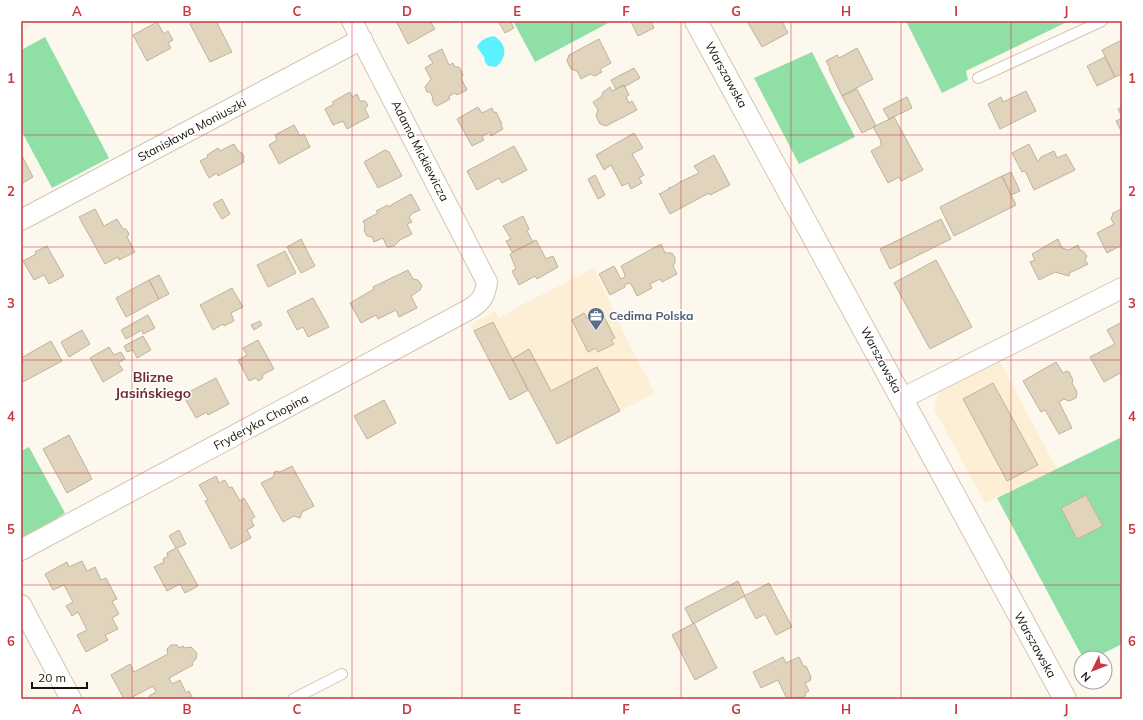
<svg xmlns="http://www.w3.org/2000/svg" width="1143" height="720" viewBox="0 0 1143 720" font-family="Mulish,sans-serif">
<style>
.built{fill:#fdefd6}
.green{fill:#8fdfa6}
.water{fill:#5cf1ff}
.building{fill:#e1d4bc;stroke:#bfb29b}
.lines{fill:none;stroke-linecap:round;stroke-linejoin:round}
.lane-casing{stroke:#d3c6ae;stroke-width:12}
.street-casing{stroke:#d3c6ae;stroke-width:22}
.secondary-casing{stroke:#d3c6ae;stroke-width:24}
.lane{stroke:#fff;stroke-width:10}
.street{stroke:#fff;stroke-width:20}
.secondary{stroke:#fff;stroke-width:22}
.grid{fill:none;stroke:#c83843;stroke-width:1;stroke-opacity:0.55}
.labels{text-anchor:middle;stroke-width:3;stroke-linejoin:round;paint-order:stroke}
.street-label{font-size:12px;fill:#19140b;stroke:#fff}
.service-label{font-size:12px;font-weight:bold;fill:#4e5e75;stroke:#fff;text-anchor:start}
.quarter-label{font-size:14px;font-weight:bold;fill:#732c2e;stroke:#fff}
.neatline{fill:none;stroke:#c83843;stroke-width:1.5}
.grid-label{font-size:13px;text-anchor:middle;font-weight:bold;fill:#c83843}
</style>
<rect width="100%" height="100%" fill="#fdf8ee"/>
<!-- built -->
<path class="built" d="M 594,268 L 626,338 L 655,393 L 557,444 L 529,391 L 510,400 L 470,325 L 495,311 L 499,318 L 519,306 Z
M 999,360 L 1057,469 L 985,503 L 934,409 L 940,390 Z"/>
<!-- green -->
<path class="green" d="M 513,21 L 612,21 L 535,62 Z
M 906,21 L 1069,21 L 966,71 L 968,80 L 942,93 Z
M 45,37 L 109,158 L 52,188 L 21,130 L 21,50 Z
M 812,52 L 855,137 L 799,164 L 754,78 Z
M 1122,437 L 1122,644 L 1094,658 L 1083,658 L 997,498 Z
M 29,447 L 65,513 L 21,541 L 21,451 Z"/>
<!-- water -->
<path class="water" d="M 494,36 C 507,44 508,57 496,67 L 488,66 L 485,62 L 484,57 L 477,47 C 480,40 487,37 494,36 Z"/>
<!-- building -->
<path class="building" d="M 197,21 L 216,21 L 232,52 L 210,62 L 190,24 Z
M 396,21 L 434,21 L 431,23 L 435,29 L 408,44 Z
M 498,21 L 510,21 L 514,28 L 505,33 Z
M 632,21 L 651,21 L 654,28 L 638,36 L 631,22 Z
M 747,21 L 782,21 L 788,33 L 762,47 Z
M 157,22 L 164,34 L 168,31 L 173,40 L 168,43 L 171,48 L 147,61 L 133,35 Z
M 599,39 L 611,63 L 600,69 L 602,72 L 595,76 L 590,74 L 581,79 L 577,71 L 571,69 L 567,61 L 569,55 Z
M 1122,40 L 1122,74 L 1115,77 L 1102,50 Z
M 857,48 L 873,79 L 842,96 L 829,69 L 830,68 L 826,61 L 837,55 L 839,58 Z
M 442,49 L 449,65 L 453,63 L 455,67 L 459,67 L 463,75 L 461,78 L 467,90 L 457,95 L 455,93 L 449,96 L 450,99 L 437,106 L 435,105 L 432,100 L 433,98 L 430,92 L 427,92 L 425,87 L 431,79 L 425,68 L 433,63 L 428,56 Z
M 1105,57 L 1115,77 L 1097,86 L 1087,66 Z
M 634,68 L 640,78 L 624,87 L 624,85 L 616,89 L 611,80 Z
M 624,85 L 629,95 L 626,97 L 629,103 L 632,101 L 637,110 L 606,126 L 600,124 L 596,116 L 598,110 L 593,102 L 601,97 L 603,92 L 610,87 L 612,91 Z
M 857,89 L 876,126 L 862,133 L 842,96 Z
M 1026,91 L 1036,111 L 1000,129 L 988,104 L 1001,97 L 1003,102 Z
M 350,92 L 352,97 L 357,94 L 360,101 L 365,101 L 368,105 L 365,109 L 369,117 L 347,129 L 343,121 L 333,125 L 325,109 L 334,104 L 332,102 Z
M 907,97 L 912,108 L 889,119 L 883,109 Z
M 478,107 L 482,113 L 492,108 L 494,113 L 496,112 L 502,124 L 501,125 L 503,129 L 491,136 L 490,132 L 482,136 L 484,140 L 472,146 L 457,119 Z
M 1122,107 L 1122,117 L 1118,109 Z
M 894,117 L 923,170 L 901,181 L 899,177 L 888,183 L 871,151 L 882,145 L 880,142 L 881,141 L 873,127 Z
M 1122,118 L 1122,133 L 1116,121 Z
M 294,125 L 300,136 L 304,134 L 310,147 L 279,164 L 269,145 L 277,140 L 275,135 Z
M 634,133 L 643,148 L 632,154 L 644,175 L 639,178 L 642,183 L 631,189 L 628,183 L 622,186 L 611,165 L 604,170 L 596,155 Z
M 234,144 L 238,151 L 242,153 L 244,156 L 243,160 L 244,162 L 218,176 L 217,173 L 209,178 L 200,161 L 208,157 L 207,155 L 218,148 L 220,151 Z
M 1029,144 L 1038,162 L 1041,157 L 1054,151 L 1057,158 L 1066,154 L 1075,170 L 1034,190 L 1025,171 L 1022,172 L 1012,153 Z
M 514,146 L 527,170 L 502,183 L 499,178 L 477,190 L 467,171 Z
M 385,150 L 389,152 L 402,176 L 378,188 L 364,162 Z
M 21,154 L 33,177 L 21,184 Z
M 714,155 L 730,185 L 710,195 L 709,193 L 670,214 L 659,193 L 660,194 L 670,188 L 669,187 L 671,188 L 680,182 L 699,173 L 694,166 Z
M 1011,172 L 1020,191 L 1011,195 L 1002,176 Z
M 595,175 L 605,195 L 598,199 L 588,179 Z
M 1002,176 L 1016,205 L 954,236 L 940,207 Z
M 411,194 L 420,210 L 411,214 L 411,215 L 409,217 L 412,222 L 407,224 L 412,234 L 400,240 L 394,246 L 389,247 L 387,247 L 383,238 L 374,242 L 372,237 L 367,236 L 364,230 L 365,225 L 363,221 L 378,213 L 376,211 L 388,205 L 389,207 L 391,206 L 391,205 Z
M 222,199 L 230,214 L 222,219 L 213,204 Z
M 95,209 L 104,226 L 117,219 L 123,229 L 126,229 L 129,234 L 127,237 L 135,252 L 119,260 L 118,257 L 105,264 L 79,217 Z
M 1121,209 L 1122,209 L 1122,245 L 1107,253 L 1097,233 L 1114,224 L 1111,219 L 1113,213 Z
M 523,216 L 529,229 L 527,231 L 533,242 L 512,252 L 506,241 L 511,239 L 503,226 Z
M 941,219 L 951,239 L 890,269 L 880,249 Z
M 301,239 L 315,266 L 301,273 L 287,247 Z
M 1058,239 L 1062,248 L 1069,250 L 1078,245 L 1080,250 L 1083,251 L 1087,256 L 1085,260 L 1088,264 L 1072,272 L 1070,272 L 1069,276 L 1055,272 L 1039,280 L 1030,262 L 1035,260 L 1032,254 Z
M 536,240 L 546,259 L 553,256 L 558,267 L 537,279 L 535,276 L 519,285 L 512,271 L 516,269 L 510,254 Z
M 661,244 L 665,253 L 672,253 L 675,257 L 675,262 L 673,266 L 677,274 L 662,282 L 660,279 L 650,284 L 652,288 L 637,296 L 631,284 L 628,283 L 625,285 L 625,287 L 610,295 L 599,274 L 614,266 L 621,279 L 625,277 L 625,275 L 621,266 Z
M 47,246 L 64,276 L 49,284 L 44,275 L 34,280 L 23,261 L 36,254 L 35,252 Z
M 285,251 L 296,273 L 268,287 L 257,265 Z
M 936,260 L 972,327 L 930,349 L 894,283 Z
M 408,270 L 413,279 L 418,280 L 422,286 L 420,290 L 411,296 L 417,308 L 399,317 L 396,310 L 378,319 L 376,315 L 361,323 L 350,303 L 374,289 L 373,287 Z
M 159,275 L 169,294 L 159,299 L 149,280 Z
M 149,280 L 159,299 L 126,317 L 116,298 Z
M 232,288 L 243,307 L 231,313 L 234,321 L 224,326 L 223,324 L 213,330 L 200,305 Z
M 313,298 L 329,327 L 308,337 L 303,327 L 297,330 L 287,311 Z
M 584,313 L 588,320 L 602,313 L 615,338 L 611,340 L 614,344 L 598,352 L 596,348 L 588,352 L 572,320 Z
M 148,315 L 155,328 L 143,334 L 142,330 L 126,339 L 121,330 Z
M 260,321 L 262,325 L 254,330 L 251,325 Z
M 493,322 L 528,390 L 510,400 L 474,331 Z
M 1122,322 L 1122,372 L 1104,382 L 1090,357 L 1115,344 L 1107,330 Z
M 82,330 L 90,344 L 69,357 L 61,342 Z
M 143,336 L 151,350 L 137,358 L 133,350 L 127,352 L 124,346 Z
M 258,340 L 274,369 L 262,375 L 263,378 L 258,381 L 256,378 L 249,381 L 238,360 L 247,355 L 243,348 Z
M 51,341 L 62,361 L 21,383 L 21,358 Z
M 109,347 L 114,355 L 121,352 L 125,359 L 118,363 L 123,370 L 103,382 L 90,358 Z
M 529,349 L 551,391 L 597,367 L 620,411 L 557,444 L 512,359 Z
M 1056,362 L 1063,373 L 1067,371 L 1069,372 L 1073,380 L 1072,383 L 1077,392 L 1076,398 L 1069,401 L 1064,399 L 1059,402 L 1072,428 L 1059,434 L 1045,410 L 1041,412 L 1023,381 Z
M 216,378 L 229,404 L 208,415 L 207,412 L 196,418 L 183,395 Z
M 993,383 L 1038,465 L 1007,481 L 963,399 Z
M 384,400 L 396,423 L 367,439 L 354,416 Z
M 69,435 L 92,479 L 67,493 L 43,449 Z
M 292,466 L 314,506 L 302,512 L 300,518 L 294,516 L 283,522 L 261,483 L 273,477 L 275,471 L 280,472 Z
M 216,476 L 219,483 L 225,480 L 229,488 L 232,487 L 240,501 L 244,498 L 255,517 L 251,519 L 254,526 L 247,530 L 251,538 L 231,549 L 205,501 L 208,500 L 199,485 Z
M 1086,495 L 1103,526 L 1077,539 L 1061,508 Z
M 179,530 L 186,544 L 177,548 L 198,586 L 185,593 L 180,584 L 167,591 L 154,567 L 164,562 L 163,559 L 168,556 L 167,553 L 176,548 L 169,536 Z
M 82,561 L 87,571 L 95,567 L 101,580 L 106,578 L 117,599 L 112,601 L 119,614 L 112,618 L 118,629 L 105,635 L 108,640 L 86,652 L 77,635 L 87,630 L 78,612 L 72,616 L 66,606 L 73,602 L 64,585 L 53,590 L 45,574 L 67,562 L 69,567 Z
M 738,581 L 745,596 L 693,624 L 685,608 Z
M 769,583 L 792,627 L 776,635 L 765,614 L 756,619 L 744,596 Z
M 694,623 L 717,668 L 695,680 L 672,635 Z
M 171,645 L 177,645 L 179,648 L 183,646 L 184,648 L 191,647 L 197,653 L 196,659 L 192,663 L 193,665 L 169,678 L 172,684 L 180,680 L 186,693 L 189,691 L 193,699 L 151,699 L 149,696 L 156,692 L 153,686 L 129,699 L 124,699 L 111,675 L 130,664 L 134,672 L 168,654 L 167,649 Z
M 783,657 L 786,663 L 799,657 L 804,667 L 806,666 L 811,677 L 810,677 L 811,680 L 805,683 L 809,691 L 806,692 L 805,696 L 801,698 L 798,697 L 794,699 L 787,699 L 778,680 L 761,688 L 753,672 Z"/>
<g class="lines">
<defs>
<path id="lane" d="M 978,78 L 1102,21
M 293,699 L 342,674"/>
<path id="street" d="M 21,220 L 362,39
M 901,399 L 1122,288
M 21,550 L 468,310 C 481,302 485,297 487,282 L 352,21
M 21,605 L 71,699"/>
<path id="secondary" d="M 696,21 L 1065,699"/>
</defs>
<!-- lane casing -->
<use href="#lane" class="lane-casing"/>
<!-- street casing -->
<use href="#street" class="street-casing"/>
<!-- secondary casing -->
<use href="#secondary" class="secondary-casing"/>
<!-- lane -->
<use href="#lane" class="lane"/>
<!-- street -->
<use href="#street" class="street"/>
<!-- secondary -->
<use href="#secondary" class="secondary"/>
</g>
<!-- grid -->
<path class="grid" d="M 132,21 L 132,699M 242,21 L 242,699M 352,21 L 352,699M 462,21 L 462,699M 572,21 L 572,699M 681,21 L 681,699M 791,21 L 791,699M 901,21 L 901,699M 1011,21 L 1011,699M 21,135 L 1122,135M 21,247 L 1122,247M 21,360 L 1122,360M 21,473 L 1122,473M 21,585 L 1122,585"/>
<!-- icons -->
<defs>
<symbol id="office-pin" viewBox="-11 -11 22 30"><path d="M0 17L-7.5 6A9.5 9.5 0 1 1 7.5 6Z" fill="#5c6f8a" stroke="#fff"/><path d="M-6-3h4V-5.5h4V-3h4V5H-6ZM-1-4.5V-3h2v-1.5ZM-6 0V1H6V0Z" fill="#fff"/></symbol>
</defs>
<g fill-rule="evenodd">
<use href="#office-pin" x="586" y="306" width="20" height="27"/>
</g>
<g class="labels">
<!-- street labels -->
<g class="street-label">
<text transform="translate(726 75) rotate(61)" y="4">Warszawska</text>
<text transform="translate(192 130) rotate(-28)" y="4">Stanisława Moniuszki</text>
<text transform="translate(420 151) rotate(63)" y="4">Adama Mickiewicza</text>
<text transform="translate(881 360) rotate(62)" y="4">Warszawska</text>
<text transform="translate(261 422) rotate(-28)" y="4">Fryderyka Chopina</text>
<text transform="translate(1035 645) rotate(61)" y="4">Warszawska</text>
</g>
<!-- service labels -->
<g class="service-label">
<text x="609" y="320">Cedima Polska</text>
</g>
<!-- quarter labels -->
<g class="quarter-label">
<text x="153" y="382">Blizne<tspan x="153" dy="16">Jasińskiego</tspan></text>
</g>
</g>
<!-- border -->
<rect width="1143" height="720" fill="none" stroke="#ffffff" stroke-width="44"/>
<!-- north arrow -->
<g transform="translate(1093 670) rotate(227)"><circle r="19" fill="#ffffff" stroke="#a3a19d"/>
<path d="M0-3L7 15L0 10L-7 15Z" fill="#c83843"/>
<text y="-6" font-size="11" font-weight="bold" text-anchor="middle" fill="#19140b">N</text>
</g>
<!-- scale -->
<path d="M32 682v6h55v-6" fill="none" stroke="#19140b" stroke-width="2"/>
<text x="38" y="682" font-size="12" fill="#19140b" stroke="#ffffff" stroke-width="3" paint-order="stroke">20 m</text>
<rect x="22" y="22" width="1099" height="676" class="neatline"/>
<g class="grid-label">
<text x="77" y="16">A</text>
<text x="187" y="16">B</text>
<text x="297" y="16">C</text>
<text x="407" y="16">D</text>
<text x="517" y="16">E</text>
<text x="626" y="16">F</text>
<text x="736" y="16">G</text>
<text x="846" y="16">H</text>
<text x="956" y="16">I</text>
<text x="1066" y="16">J</text>
<text x="11" y="83">1</text>
<text x="1132" y="83">1</text>
<text x="11" y="196">2</text>
<text x="1132" y="196">2</text>
<text x="11" y="308">3</text>
<text x="1132" y="308">3</text>
<text x="11" y="421">4</text>
<text x="1132" y="421">4</text>
<text x="11" y="534">5</text>
<text x="1132" y="534">5</text>
<text x="11" y="646">6</text>
<text x="1132" y="646">6</text>
<text x="77" y="714">A</text>
<text x="187" y="714">B</text>
<text x="297" y="714">C</text>
<text x="407" y="714">D</text>
<text x="517" y="714">E</text>
<text x="626" y="714">F</text>
<text x="736" y="714">G</text>
<text x="846" y="714">H</text>
<text x="956" y="714">I</text>
<text x="1066" y="714">J</text>
</g>
</svg>
